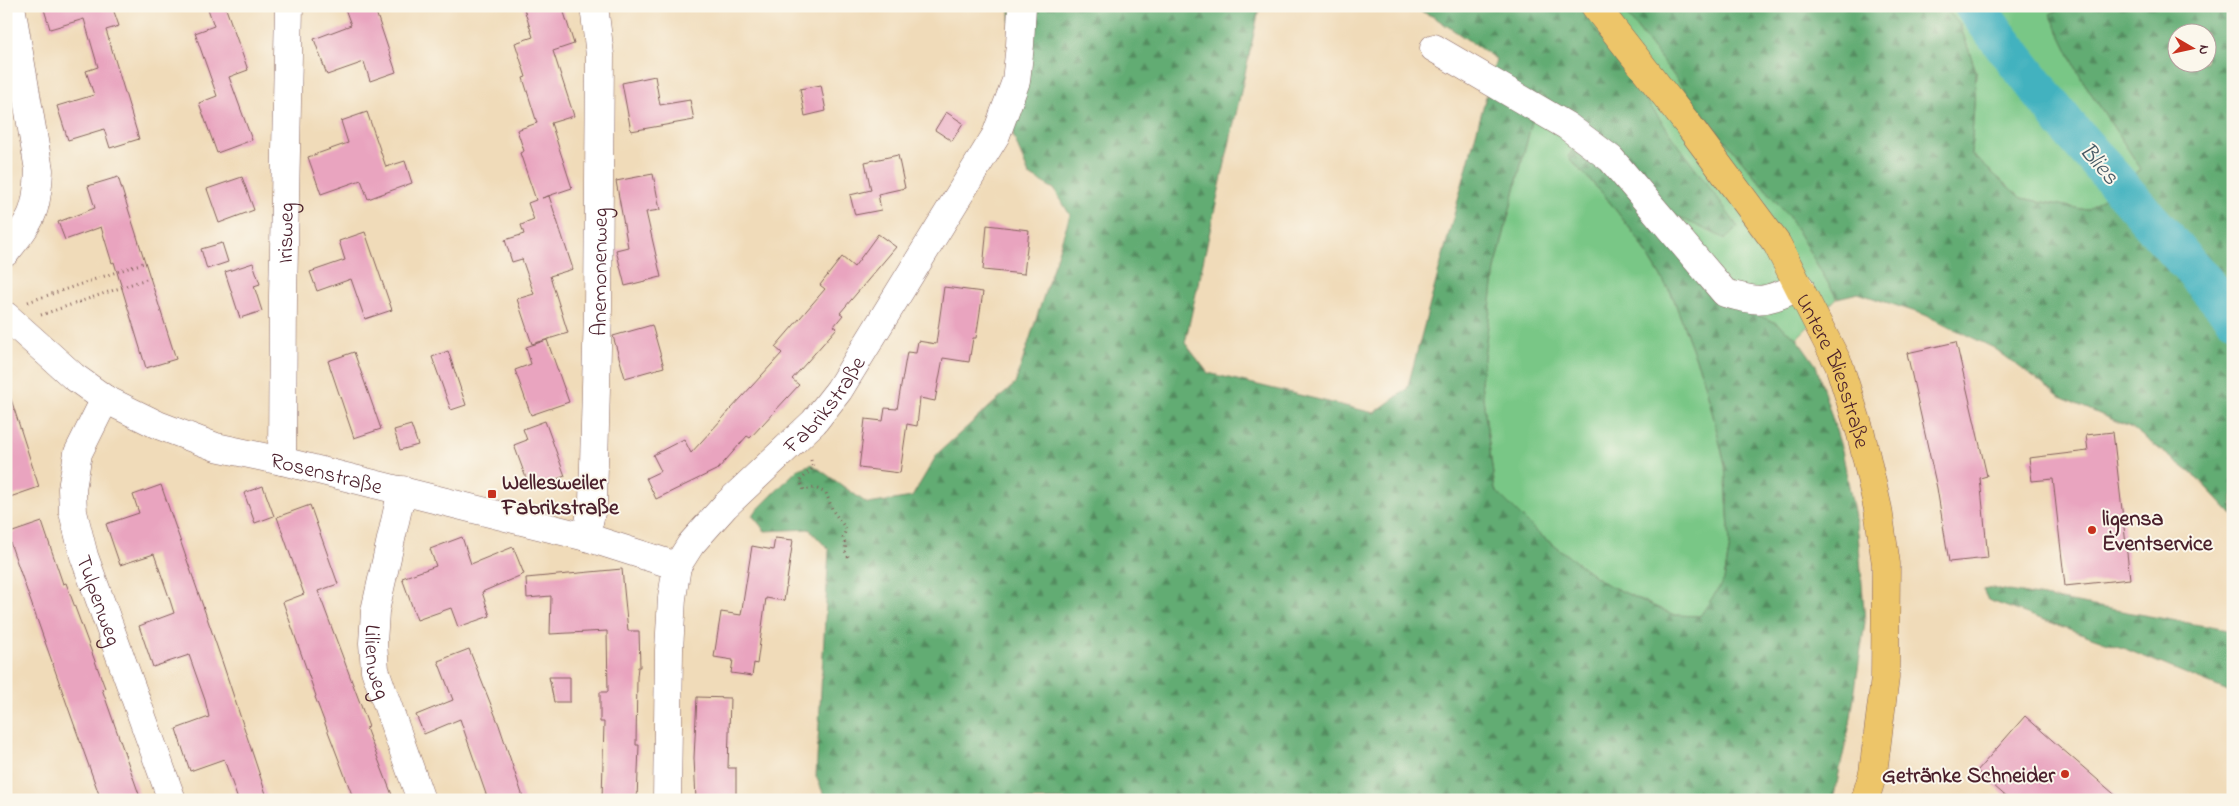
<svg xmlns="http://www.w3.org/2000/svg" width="2239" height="806" viewBox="0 0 2239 806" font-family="'Indie Flower',sans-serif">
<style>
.grass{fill:#79c786;stroke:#627358}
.forest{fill:url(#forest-firs);stroke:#56664f;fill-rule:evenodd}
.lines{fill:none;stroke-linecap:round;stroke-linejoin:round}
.river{stroke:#43b2bf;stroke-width:40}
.building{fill:#e9a4bf}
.minor-casing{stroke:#84615d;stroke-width:29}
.major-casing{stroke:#84615d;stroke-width:29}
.path{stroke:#84615d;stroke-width:3;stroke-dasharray:1 4;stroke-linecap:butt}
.minor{stroke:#fff;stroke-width:28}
.major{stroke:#edc569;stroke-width:28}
.poi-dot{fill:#c8321e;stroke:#fbf7ec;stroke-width:2}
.labels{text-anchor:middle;stroke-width:4;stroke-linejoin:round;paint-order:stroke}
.street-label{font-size:22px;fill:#4a1f2b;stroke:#fbf7ec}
.poi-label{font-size:22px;font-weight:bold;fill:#4a1f2b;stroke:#fbf7ec;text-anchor:start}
.water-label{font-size:24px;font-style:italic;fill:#475a66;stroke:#fbf7ec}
</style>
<defs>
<pattern id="forest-firs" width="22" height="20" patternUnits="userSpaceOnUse" patternTransform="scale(1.25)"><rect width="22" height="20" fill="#62ac73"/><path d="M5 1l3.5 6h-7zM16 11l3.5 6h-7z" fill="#538b5f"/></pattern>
</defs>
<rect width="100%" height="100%" fill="#fbf7ec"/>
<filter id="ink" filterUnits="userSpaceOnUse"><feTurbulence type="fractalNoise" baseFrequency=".02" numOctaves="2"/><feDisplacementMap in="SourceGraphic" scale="10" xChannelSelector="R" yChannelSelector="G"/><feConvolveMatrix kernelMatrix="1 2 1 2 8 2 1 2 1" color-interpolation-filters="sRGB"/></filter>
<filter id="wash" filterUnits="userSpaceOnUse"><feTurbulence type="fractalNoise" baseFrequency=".0096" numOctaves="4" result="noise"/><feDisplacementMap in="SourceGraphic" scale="20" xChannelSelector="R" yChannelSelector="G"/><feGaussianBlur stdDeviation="1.12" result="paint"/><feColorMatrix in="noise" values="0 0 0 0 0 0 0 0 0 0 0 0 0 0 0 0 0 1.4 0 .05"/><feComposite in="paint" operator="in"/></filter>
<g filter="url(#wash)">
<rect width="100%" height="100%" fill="#f0dbb9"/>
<!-- grass -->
<path class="grass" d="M 1578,6 L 1620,6 L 1713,126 L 1789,217 L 1837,298 L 1797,338 L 1774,322 L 1734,305 L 1699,280 Z
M 1944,6 L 2066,6 L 2051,14 L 2081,78 L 2141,169 L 2087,210 L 2021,198 L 1971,154 L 1976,71 L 1960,25 Z
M 1539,93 L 1586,130 L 1568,157 L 1605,196 L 1638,239 L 1673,297 L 1705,383 L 1725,464 L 1730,545 L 1724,580 L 1701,616 L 1673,615 L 1604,583 L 1539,534 L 1495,490 L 1481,382 L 1495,269 Z"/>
<!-- forest -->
<path class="forest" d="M 1010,6 L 1260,6 L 1185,343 L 1208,373 L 1374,413 L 1407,389 L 1496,59 L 1434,17 L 1409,6 L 1578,6 L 1738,227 L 1726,239 L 1674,215 L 1734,305 L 1774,322 L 1797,338 L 1816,365 L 1842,450 L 1858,533 L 1865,622 L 1850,724 L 1833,800 L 826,800 L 816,776 L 829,550 L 809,529 L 765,531 L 752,515 L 798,469 L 812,464 L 868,504 L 912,497 L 938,453 L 1015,384 L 1070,215 L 1054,189 L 1029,175 L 1013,135 ZM 1539,93 L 1586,130 L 1568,157 L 1605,196 L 1638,239 L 1673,297 L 1705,383 L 1725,464 L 1730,545 L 1724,580 L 1700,616 L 1673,615 L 1604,583 L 1539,534 L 1495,490 L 1481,382 L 1495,269 Z
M 1620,6 L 1944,6 L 1960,25 L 1976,71 L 1971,154 L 2021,198 L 2087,210 L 2141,169 L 2081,78 L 2050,14 L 2066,6 L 2233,6 L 2233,515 L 2200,480 L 2132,428 L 2060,397 L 1994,348 L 1925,315 L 1858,293 L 1837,298 L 1789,217 L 1713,126 ZM 2176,32 L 2206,32 L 2206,62 L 2176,62 Z
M 1993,588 L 2233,631 L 2233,693 L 2128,650 L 1988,600 L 1983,590 Z"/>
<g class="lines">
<!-- river -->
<path class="river" d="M 1974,6 L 2067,126 L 2233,315"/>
</g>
<g id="blocks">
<!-- building -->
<path class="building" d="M 43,6 L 112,6 L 119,26 L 106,30 L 139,139 L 110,148 L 104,129 L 68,140 L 57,106 L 94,95 L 86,71 L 98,67 L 84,19 L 50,29 Z
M 207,6 L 225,6 L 248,70 L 229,77 L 252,140 L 217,153 L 199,103 L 217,96 L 195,33 L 214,26 Z
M 344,6 L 374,6 L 396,72 L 370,81 L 364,62 L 327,75 L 314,39 L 351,25 Z
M 523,6 L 562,6 L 574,44 L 553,51 L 574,116 L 551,123 L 572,188 L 542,198 L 549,196 L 573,269 L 550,276 L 568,333 L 532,344 L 517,299 L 534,294 L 522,259 L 512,262 L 505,240 L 524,234 L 521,225 L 534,220 L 528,203 L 536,200 L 520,153 L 524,151 L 517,130 L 537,123 L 523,78 L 526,77 L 515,43 L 533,37 Z
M 655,76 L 660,105 L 690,100 L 694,120 L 631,131 L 622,83 Z
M 821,85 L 826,111 L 805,116 L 800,89 Z
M 367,112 L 386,167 L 405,161 L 412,183 L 368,199 L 361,180 L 321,194 L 308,157 L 348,143 L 341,121 Z
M 946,112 L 963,123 L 952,141 L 935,130 Z
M 898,155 L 905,188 L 878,194 L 881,210 L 855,215 L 850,195 L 871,190 L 865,162 Z
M 653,174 L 660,210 L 646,212 L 661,277 L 625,286 L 616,250 L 628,247 L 616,181 Z
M 118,177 L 176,359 L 146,368 L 114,262 L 112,263 L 101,227 L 65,240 L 58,222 L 95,208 L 88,186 Z
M 242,177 L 254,210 L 219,223 L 207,189 Z
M 987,225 L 1029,230 L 1024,274 L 983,270 Z
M 365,232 L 392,310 L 365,319 L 351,279 L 317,291 L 310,272 L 345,260 L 339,241 Z
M 878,234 L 896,247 L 840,313 L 843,315 L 834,326 L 837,328 L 792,379 L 799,385 L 750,438 L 747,436 L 718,469 L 656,499 L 646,478 L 661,471 L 653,455 L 684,439 L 691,453 L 782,353 L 775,347 L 825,289 L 820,285 L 842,257 L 854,267 Z
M 222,243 L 228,262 L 207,269 L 201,249 Z
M 253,263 L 260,284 L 254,286 L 262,311 L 240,318 L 225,272 Z
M 944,287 L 983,292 L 976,338 L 973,338 L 969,362 L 943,358 L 935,401 L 920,398 L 917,426 L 907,424 L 900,473 L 859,468 L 865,419 L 883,421 L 885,408 L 897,409 L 907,352 L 916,353 L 918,341 L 936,344 Z
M 652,325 L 664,367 L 625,378 L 613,336 Z
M 547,340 L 569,402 L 531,415 L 515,370 L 531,364 L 526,347 Z
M 1956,342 L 1987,476 L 1980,478 L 1988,558 L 1949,562 L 1937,488 L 1907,353 Z
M 448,351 L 466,405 L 451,410 L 432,357 Z
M 354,352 L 381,429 L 354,438 L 328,361 Z
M 10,396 L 39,487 L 10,497 L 6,486 L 6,397 Z
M 545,421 L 565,476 L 530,489 L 514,445 L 527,440 L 523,429 Z
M 411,425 L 418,445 L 400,450 L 394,430 Z
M 2113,432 L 2130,579 L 2065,586 L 2053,479 L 2032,481 L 2029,458 L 2088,451 L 2086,435 Z
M 161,485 L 222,661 L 268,800 L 238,800 L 224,759 L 190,771 L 176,729 L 209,717 L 205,700 L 189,655 L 153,667 L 139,626 L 174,613 L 169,597 L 154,554 L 120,565 L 106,524 L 139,513 L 133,495 Z
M 263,486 L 274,516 L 255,523 L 244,493 Z
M 310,505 L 338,584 L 318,591 L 369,727 L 366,728 L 394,800 L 354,800 L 315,697 L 316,696 L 283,602 L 304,594 L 277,517 Z
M 42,522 L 63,584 L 66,583 L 105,688 L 102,689 L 141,800 L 101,800 L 70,713 L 7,534 Z
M 462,537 L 471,564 L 513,547 L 524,574 L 482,592 L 490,616 L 458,627 L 451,608 L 417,620 L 402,578 L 436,566 L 430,549 Z
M 775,538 L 793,540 L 784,601 L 766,598 L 757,664 L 754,663 L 752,676 L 731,673 L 733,660 L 714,657 L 721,612 L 741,615 L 752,546 L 773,550 Z
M 622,569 L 628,631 L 639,631 L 640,667 L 638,667 L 637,677 L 636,745 L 639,745 L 637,800 L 602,800 L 604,722 L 600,722 L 600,692 L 608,692 L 607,631 L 550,634 L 551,596 L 527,598 L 526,578 Z
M 469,649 L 499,725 L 524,800 L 488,800 L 460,719 L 424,734 L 416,715 L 453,700 L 438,661 Z
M 549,677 L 570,677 L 570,702 L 554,702 Z
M 697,697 L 730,698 L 728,768 L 736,768 L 736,800 L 696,800 L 694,758 Z
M 2025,716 L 2061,748 L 2121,800 L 2010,800 L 1977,771 Z"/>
</g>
</g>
<g filter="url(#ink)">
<use href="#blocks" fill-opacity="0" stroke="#84615d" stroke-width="1"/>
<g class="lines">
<defs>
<g id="minor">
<path d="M 1434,48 L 1567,126 L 1611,159 L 1725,293 C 1763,304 1764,301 1800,287"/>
<path d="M 6,252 C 32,219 37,213 39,170 L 11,6"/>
<path id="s1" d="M 6,316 L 73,376 L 105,399 L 158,425 L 216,447 L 282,461 L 586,537 L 677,566"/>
<path id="s2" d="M 105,399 L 78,453 L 72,489 L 73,512 L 84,556 L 172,800"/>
<path id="s3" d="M 282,461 L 283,296 L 289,6"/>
<path id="s4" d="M 402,490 L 375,611 L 373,643 L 375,670 L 421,800"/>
<path id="s5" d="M 586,537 L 593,503 L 598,309 L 600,55 L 594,6"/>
<path id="s6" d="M 667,800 L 669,650 L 672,598 L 677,566 L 691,544 L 725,506 L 814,422 L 839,390 L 996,135 L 1016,81 L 1020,45 L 1022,6"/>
</g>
<g id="major">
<path id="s7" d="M 1595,6 L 1690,127 L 1777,244 L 1839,365 L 1861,434 L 1878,509 L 1886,564 L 1885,678 L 1873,773 L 1865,800"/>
</g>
</defs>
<!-- minor casing -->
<use href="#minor" class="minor-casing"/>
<!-- major casing -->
<use href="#major" class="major-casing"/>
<!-- path -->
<path class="path" d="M 28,302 L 146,262
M 41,315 L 152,277
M 811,460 L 813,468 L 800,481 L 804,490 L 815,488 L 826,493 L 833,511 L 846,529 L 843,538 L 846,545 L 845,551 L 850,560"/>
<!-- minor -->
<use href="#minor" class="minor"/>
<!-- major -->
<use href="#major" class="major"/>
</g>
</g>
<!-- markers -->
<g class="poi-dot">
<rect x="487" y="489" width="10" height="10" rx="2.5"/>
<circle cx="2092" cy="530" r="5"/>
<circle cx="2065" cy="774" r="5"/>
</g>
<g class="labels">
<!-- street labels -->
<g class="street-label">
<text dy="8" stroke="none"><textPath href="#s3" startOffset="228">Irisweg</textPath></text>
<text dy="8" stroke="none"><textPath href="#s5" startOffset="266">Anemonenweg</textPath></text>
<text dy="8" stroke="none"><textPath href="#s7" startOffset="439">Untere Bliesstraße</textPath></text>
<text dy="8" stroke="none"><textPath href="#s6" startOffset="454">Fabrikstraße</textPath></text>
<text dy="8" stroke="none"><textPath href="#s1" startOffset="364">Rosenstraße</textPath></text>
<text dy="8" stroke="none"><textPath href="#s2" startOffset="212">Tulpenweg</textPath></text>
<text dy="8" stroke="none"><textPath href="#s4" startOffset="175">Lilienweg</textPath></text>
</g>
<!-- poi labels -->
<g class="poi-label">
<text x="502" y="489">Wellesweiler<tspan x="502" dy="25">Fabrikstraße</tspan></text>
<text x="2102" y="525">ligensa<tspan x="2102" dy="25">Eventservice</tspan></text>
<text x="2055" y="782" text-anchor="end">Getränke Schneider</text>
</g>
<!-- water labels -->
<g class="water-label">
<text transform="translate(2100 163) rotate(49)" y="8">Blies</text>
</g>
</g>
<!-- margin -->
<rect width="2239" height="806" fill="none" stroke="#fbf7ec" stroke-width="25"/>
<!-- north arrow -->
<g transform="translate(2192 48) rotate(99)"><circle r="24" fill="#fbf7ec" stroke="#b4a19f"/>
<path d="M0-4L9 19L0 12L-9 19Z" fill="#c8321e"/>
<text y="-8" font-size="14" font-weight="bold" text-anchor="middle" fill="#4a1f2b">N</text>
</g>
</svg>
